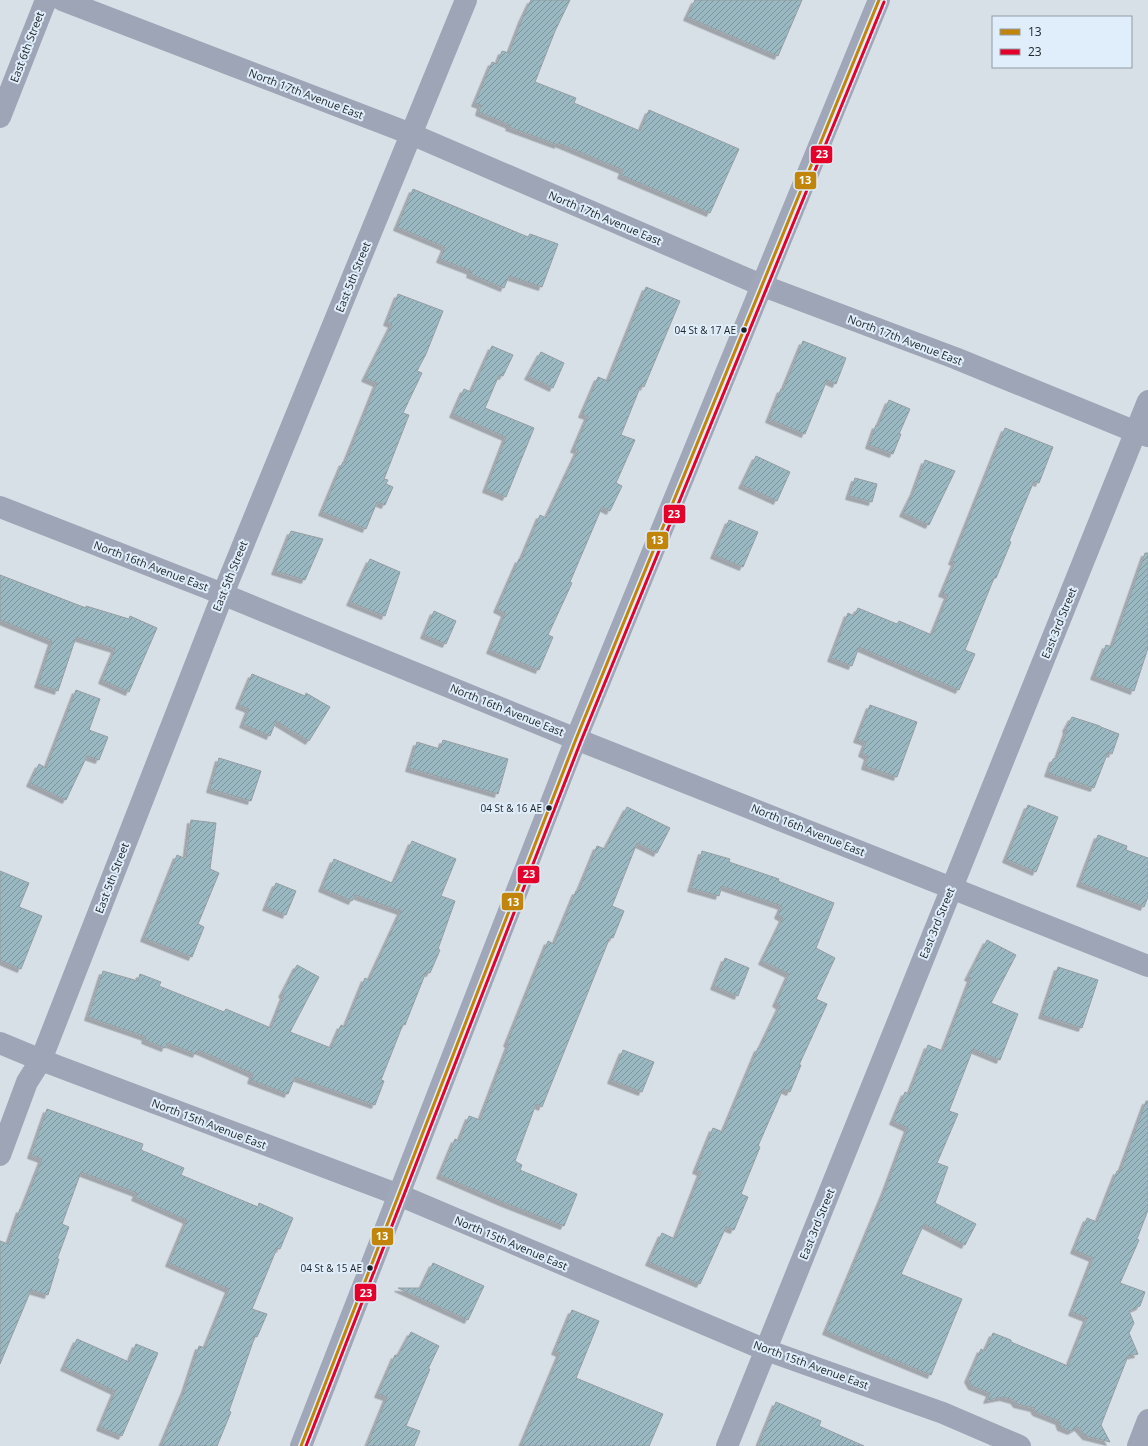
<svg xmlns="http://www.w3.org/2000/svg" width="1148" height="1446" viewBox="0 0 1148 1446" font-family="'Open Sans',sans-serif">
<style>
.building{fill:url(#building-hatch);stroke:#979ea3;filter:url(#shadow)}
.lines{fill:none;stroke-linecap:round;stroke-linejoin:round}
.minor{stroke:#9ea5b7;stroke-width:22}
.major{stroke:#a0a7b9;stroke-width:22}
.bus-1-casing{stroke:#dfeefa;stroke-width:6}
.bus-2-casing{stroke:#dfeefa;stroke-width:6}
.bus-1{stroke:#c0850a;stroke-width:3}
.bus-2{stroke:#e4002b;stroke-width:3}
.bus-dot{fill:#1d2226;stroke:#dfeefa;stroke-width:1.5}
.labels{text-anchor:middle;stroke-width:4;stroke-linejoin:round;paint-order:stroke}
.bus-label{font-size:10px;fill:#1d2226;stroke:#dfeefa;text-anchor:end}
.street-label{font-size:11px;fill:#1d2226;stroke:#dfeefa}
.line-badge{stroke:#dfeefa;stroke-width:1.5}
.badge-label{font-size:11px;text-anchor:middle;font-weight:bold;fill:#fff}
</style>
<defs>
<pattern id="building-hatch" width="6" height="6" patternUnits="userSpaceOnUse"><rect width="6" height="6" fill="#99b8c2"/><path d="M-1 1l2-2M0 6l6-6M5 7l2-2" fill="none" stroke="#7c959d"/></pattern>
<filter id="shadow"><feDropShadow dx="-3.5" dy="3.5" stdDeviation="0" flood-color="#0004"/></filter>
</defs>
<rect width="100%" height="100%" fill="#d8e0e7"/>
<!-- building -->
<path class="building" d="M 531,0 L 570,0 L 555,31 L 535,82 L 576,98 L 574,103 L 640,131 L 649,110 L 739,149 L 710,213 L 621,175 L 623,170 L 558,143 L 558,145 L 509,127 L 510,125 L 479,112 L 481,105 L 475,103 L 492,62 L 497,64 L 502,51 L 509,53 L 522,19 Z
M 695,0 L 802,0 L 778,56 L 687,17 Z
M 413,189 L 528,237 L 530,234 L 558,244 L 542,287 L 509,276 L 504,288 L 470,274 L 471,271 L 440,259 L 445,247 L 397,227 Z
M 646,287 L 680,301 L 644,387 L 641,385 L 621,435 L 635,440 L 616,483 L 622,486 L 610,511 L 602,507 L 570,582 L 572,583 L 548,635 L 553,637 L 539,670 L 490,650 L 505,613 L 497,609 L 519,559 L 521,560 L 540,515 L 546,518 L 578,450 L 574,449 L 588,416 L 582,414 L 598,377 L 608,381 Z
M 398,294 L 443,311 L 426,354 L 417,371 L 422,373 L 403,413 L 409,415 L 384,479 L 388,480 L 386,484 L 393,487 L 385,505 L 377,502 L 366,529 L 322,512 L 343,462 L 345,463 L 377,383 L 365,378 L 392,324 L 387,322 Z
M 803,341 L 846,358 L 836,384 L 827,380 L 805,434 L 769,419 L 781,389 L 783,390 Z
M 492,346 L 513,355 L 503,376 L 499,375 L 485,408 L 534,428 L 506,497 L 486,489 L 506,437 L 453,414 L 464,389 L 471,392 Z
M 541,352 L 564,363 L 553,388 L 528,376 Z
M 889,400 L 910,409 L 899,434 L 901,434 L 893,454 L 869,445 L 876,425 L 878,426 Z
M 1005,428 L 1053,447 L 1039,483 L 1034,481 L 1009,541 L 1011,542 L 996,578 L 994,578 L 965,650 L 975,654 L 959,690 L 859,647 L 852,666 L 831,658 L 848,613 L 854,616 L 858,608 L 897,624 L 899,621 L 932,635 L 948,595 L 942,593 L 955,562 L 952,561 Z
M 756,456 L 790,472 L 777,501 L 742,485 Z
M 925,460 L 955,471 L 929,525 L 903,513 L 914,491 Z
M 855,478 L 877,484 L 872,502 L 849,496 Z
M 729,520 L 758,532 L 743,567 L 714,555 Z
M 291,531 L 323,539 L 305,580 L 275,571 Z
M 1145,553 L 1148,553 L 1148,648 L 1134,691 L 1094,676 L 1106,645 L 1112,647 Z
M 370,559 L 400,572 L 385,616 L 350,602 Z
M 0,575 L 86,608 L 86,606 L 129,619 L 130,616 L 157,628 L 129,692 L 102,680 L 115,649 L 76,637 L 58,691 L 38,684 L 52,641 L 0,620 Z
M 434,611 L 456,621 L 446,644 L 424,635 Z
M 252,674 L 305,696 L 306,693 L 330,707 L 309,741 L 276,721 L 270,736 L 243,724 L 249,709 L 239,705 Z
M 76,690 L 100,699 L 89,730 L 108,737 L 99,760 L 87,756 L 66,800 L 30,783 L 39,764 L 46,768 Z
M 870,705 L 917,722 L 897,777 L 865,766 L 868,756 L 862,753 L 866,742 L 857,739 Z
M 1072,717 L 1100,726 L 1101,727 L 1119,734 L 1112,754 L 1108,752 L 1094,788 L 1048,773 L 1053,759 L 1057,758 L 1067,730 L 1066,728 Z
M 443,740 L 508,759 L 498,794 L 409,768 L 417,742 L 440,749 Z
M 219,758 L 261,771 L 251,801 L 210,789 Z
M 1028,805 L 1058,817 L 1036,872 L 1006,859 Z
M 627,807 L 670,828 L 657,853 L 637,843 L 612,906 L 624,911 L 613,938 L 610,937 L 542,1107 L 536,1104 L 515,1161 L 522,1165 L 520,1170 L 577,1194 L 564,1226 L 505,1203 L 440,1175 L 455,1139 L 459,1141 L 469,1116 L 480,1120 L 509,1044 L 507,1043 L 548,941 L 554,944 L 576,891 L 578,892 L 597,846 L 605,849 Z
M 191,820 L 216,823 L 210,869 L 219,873 L 198,924 L 204,927 L 192,957 L 144,938 L 177,855 L 186,859 Z
M 1098,835 L 1127,846 L 1126,850 L 1148,858 L 1148,897 L 1144,907 L 1080,883 Z
M 412,841 L 456,859 L 441,896 L 455,901 L 438,949 L 440,950 L 430,973 L 426,972 L 405,1025 L 403,1024 L 381,1080 L 384,1081 L 375,1105 L 295,1077 L 288,1094 L 251,1080 L 253,1074 L 198,1050 L 196,1054 L 167,1043 L 165,1048 L 145,1040 L 146,1037 L 88,1017 L 103,971 L 138,981 L 140,974 L 161,982 L 159,986 L 224,1012 L 226,1009 L 271,1028 L 284,995 L 282,994 L 297,965 L 319,977 L 290,1032 L 331,1048 L 341,1025 L 345,1027 L 365,978 L 369,980 L 401,911 L 355,895 L 352,901 L 322,888 L 334,859 L 392,883 L 394,879 L 395,880 Z
M 702,851 L 730,859 L 729,862 L 779,879 L 778,881 L 834,903 L 816,948 L 835,958 L 816,999 L 827,1004 L 799,1065 L 801,1065 L 790,1092 L 783,1089 L 758,1146 L 760,1147 L 741,1194 L 748,1197 L 734,1230 L 726,1227 L 700,1284 L 649,1262 L 662,1233 L 675,1239 L 701,1172 L 696,1170 L 713,1128 L 723,1132 L 758,1048 L 760,1048 L 780,1006 L 776,1003 L 789,974 L 762,961 L 783,918 L 778,915 L 782,906 L 722,886 L 719,896 L 691,888 Z
M 0,871 L 29,883 L 19,907 L 42,916 L 21,969 L 0,960 Z
M 276,883 L 296,891 L 286,915 L 266,907 Z
M 987,940 L 1016,955 L 991,1003 L 1018,1014 L 1000,1060 L 973,1049 L 949,1111 L 958,1114 L 937,1163 L 948,1167 L 935,1203 L 976,1224 L 965,1245 L 924,1224 L 901,1274 L 962,1299 L 931,1375 L 868,1349 L 826,1331 L 885,1190 L 908,1128 L 893,1121 L 905,1092 L 909,1094 L 928,1045 L 943,1051 L 971,978 L 968,977 Z
M 725,958 L 749,968 L 738,996 L 714,986 Z
M 1058,967 L 1098,980 L 1082,1028 L 1042,1015 Z
M 623,1050 L 654,1062 L 642,1092 L 611,1080 Z
M 1146,1101 L 1148,1101 L 1148,1210 L 1137,1239 L 1139,1240 L 1120,1283 L 1145,1292 L 1140,1306 L 1129,1311 L 1134,1323 L 1129,1333 L 1138,1354 L 1128,1356 L 1101,1425 L 1110,1442 L 1086,1436 L 1078,1427 L 1071,1431 L 1061,1427 L 1059,1421 L 1036,1412 L 1034,1408 L 1017,1404 L 1014,1400 L 1003,1397 L 987,1400 L 990,1393 L 972,1386 L 968,1379 L 981,1349 L 985,1351 L 993,1333 L 1011,1340 L 1011,1342 L 1068,1366 L 1087,1318 L 1072,1312 L 1093,1258 L 1074,1250 L 1087,1218 L 1097,1222 L 1117,1171 L 1120,1172 Z
M 47,1109 L 143,1144 L 141,1150 L 184,1168 L 181,1175 L 258,1207 L 259,1203 L 293,1218 L 280,1249 L 277,1248 L 252,1309 L 267,1314 L 257,1337 L 255,1336 L 229,1411 L 231,1412 L 217,1446 L 161,1446 L 185,1389 L 199,1346 L 205,1348 L 229,1289 L 169,1263 L 187,1220 L 135,1197 L 137,1193 L 81,1172 L 62,1224 L 69,1227 L 57,1259 L 59,1259 L 48,1295 L 31,1290 L 0,1364 L 0,1241 L 8,1244 L 20,1209 L 22,1210 L 42,1159 L 31,1155 Z
M 433,1263 L 484,1286 L 468,1320 L 398,1288 L 421,1288 Z
M 572,1310 L 599,1321 L 576,1378 L 663,1414 L 649,1446 L 521,1446 L 560,1353 L 555,1351 Z
M 411,1332 L 439,1346 L 428,1369 L 430,1369 L 406,1426 L 420,1431 L 414,1446 L 367,1446 L 387,1397 L 378,1394 L 395,1355 L 398,1356 Z
M 77,1339 L 129,1362 L 136,1344 L 158,1353 L 122,1436 L 100,1427 L 115,1391 L 64,1367 Z
M 776,1402 L 821,1421 L 819,1426 L 864,1446 L 758,1446 Z"/>
<g class="lines">
<!-- minor -->
<path class="minor" d="M 62,0 L 411,134 L 761,285 L 955,358 L 1136,432 L 1148,436
M 0,117 L 46,0
M 0,507 L 210,589 L 576,739 L 1148,966
M 0,1043 L 41,1060 L 399,1195 L 766,1350 L 943,1413 L 1020,1446
M 0,1155 L 27,1082 L 41,1060 L 223,594 L 466,0
M 727,1446 L 1148,401
M 1138,1446 L 1148,1420"/>
<!-- major -->
<path class="major" d="M 301,1446 L 576,739 L 879,0"/>
<defs>
<path id="bus-1" d="M 301,1446 L 576,739 L 879,0"/>
<path id="bus-2" d="M 306,1446 L 581,741 L 884,2"/>
</defs>
<!-- bus-1 casing -->
<use href="#bus-1" class="bus-1-casing"/>
<!-- bus-2 casing -->
<use href="#bus-2" class="bus-2-casing"/>
<!-- bus-1 -->
<use href="#bus-1" class="bus-1"/>
<!-- bus-2 -->
<use href="#bus-2" class="bus-2"/>
</g>
<!-- markers -->
<g class="bus-dot">
<circle cx="744" cy="330" r="3.5"/>
<circle cx="549" cy="808" r="3.5"/>
<circle cx="370" cy="1268" r="3.5"/>
</g>
<g class="labels">
<!-- bus labels -->
<g class="bus-label">
<text x="736" y="334">04 St &amp; 17 AE</text>
<text x="542" y="812">04 St &amp; 16 AE</text>
<text x="362" y="1272">04 St &amp; 15 AE</text>
</g>
<!-- street labels -->
<g class="street-label">
<text transform="translate(27 47) rotate(-69)" y="4">East 6th Street</text>
<text transform="translate(306 94) rotate(21)" y="4">North 17th Avenue East</text>
<text transform="translate(605 218) rotate(23)" y="4">North 17th Avenue East</text>
<text transform="translate(353 277) rotate(-68)" y="4">East 5th Street</text>
<text transform="translate(905 340) rotate(21)" y="4">North 17th Avenue East</text>
<text transform="translate(151 566) rotate(21)" y="4">North 16th Avenue East</text>
<text transform="translate(230 576) rotate(-68)" y="4">East 5th Street</text>
<text transform="translate(1059 623) rotate(-68)" y="4">East 3rd Street</text>
<text transform="translate(507 710) rotate(22)" y="4">North 16th Avenue East</text>
<text transform="translate(808 830) rotate(22)" y="4">North 16th Avenue East</text>
<text transform="translate(112 878) rotate(-69)" y="4">East 5th Street</text>
<text transform="translate(937 923) rotate(-68)" y="4">East 3rd Street</text>
<text transform="translate(209 1124) rotate(21)" y="4">North 15th Avenue East</text>
<text transform="translate(817 1224) rotate(-68)" y="4">East 3rd Street</text>
<text transform="translate(511 1243) rotate(23)" y="4">North 15th Avenue East</text>
<text transform="translate(811 1365) rotate(20)" y="4">North 15th Avenue East</text>
</g>
</g>
<g class="line-badge">
<rect x="810" y="145" width="23" height="19" rx="4" fill="#e4002b"/>
<rect x="794" y="171" width="23" height="19" rx="4" fill="#c0850a"/>
<rect x="663" y="504" width="23" height="20" rx="4" fill="#e4002b"/>
<rect x="646" y="531" width="23" height="19" rx="4" fill="#c0850a"/>
<rect x="517" y="865" width="23" height="19" rx="4" fill="#e4002b"/>
<rect x="501" y="892" width="23" height="19" rx="4" fill="#c0850a"/>
<rect x="371" y="1227" width="23" height="19" rx="4" fill="#c0850a"/>
<rect x="354" y="1283" width="23" height="19" rx="4" fill="#e4002b"/>
</g>
<g class="badge-label">
<text x="822" y="158">23</text>
<text x="805" y="184">13</text>
<text x="674" y="518">23</text>
<text x="657" y="544">13</text>
<text x="529" y="878">23</text>
<text x="513" y="906">13</text>
<text x="382" y="1240">13</text>
<text x="366" y="1297">23</text>
</g>
<!-- legend -->
<rect x="992" y="16" width="140" height="52" fill="#dfeefa" stroke="#919ca5"/>
<rect x="1000" y="29" width="20" height="6" fill="#c0850a" stroke="#919ca5"/>
<text x="1028" y="36" font-size="12" fill="#1d2226">13</text>
<rect x="1000" y="49" width="20" height="6" fill="#e4002b" stroke="#919ca5"/>
<text x="1028" y="56" font-size="12" fill="#1d2226">23</text>
</svg>
